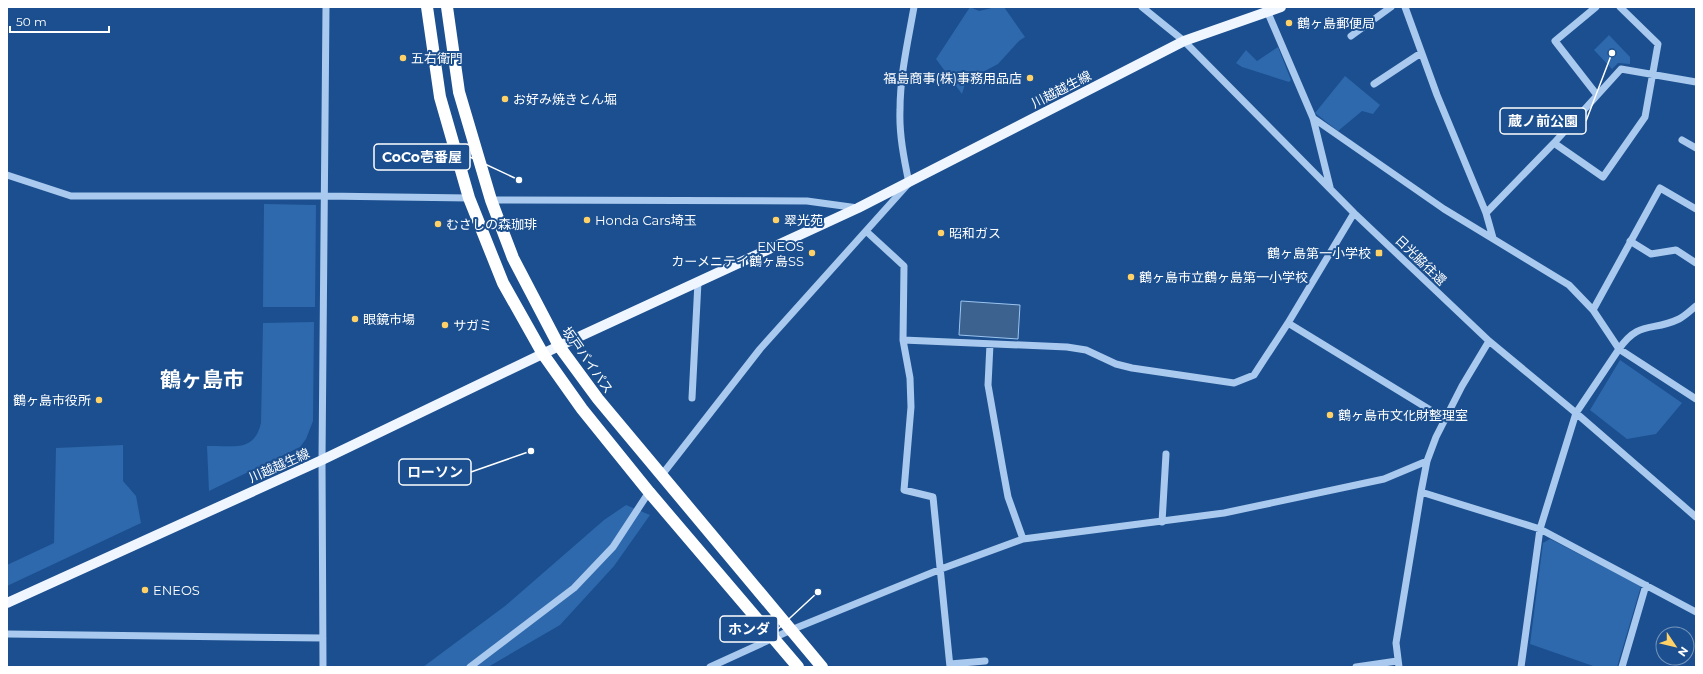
<svg xmlns="http://www.w3.org/2000/svg" width="1703" height="674" viewBox="0 0 1703 674" font-family="Montserrat,'Noto Sans JP',sans-serif">
<style>
.green{fill:#2e69ad}
.water{fill:#3c6290;stroke:#9cc4f0}
.lines{fill:none;stroke-linecap:round;stroke-linejoin:round}
.minor{stroke:#a9c9ee;stroke-width:7}
.major{stroke:#f0f6ff;stroke-width:10}
.highway{stroke:#fff;stroke-width:12}
.poi-dot{fill:#ffd166;stroke:#1b4f8f;stroke-width:1.5}
.labels{text-anchor:middle;stroke-width:4;stroke-linejoin:round;paint-order:stroke}
.poi-label{font-size:13px;fill:#fff;stroke:#1b4f8f;text-anchor:start}
.street-label{font-size:13px;fill:#fff;stroke:#1b4f8f}
.town-label{font-size:21px;font-weight:bold;fill:#fff;stroke:#1b4f8f}
.leader{fill:none;stroke:#fff;stroke-width:1.5}
.callout-dot{fill:#fff;stroke:#1b4f8f;stroke-width:1.5}
.callout{fill:#1b4f8f;stroke:#fff;stroke-width:1.5}
.callout-label{font-size:14px;text-anchor:middle;font-weight:bold;fill:#fff}
</style>
<rect width="100%" height="100%" fill="#1b4f8f"/>
<!-- green -->
<path class="green" d="M 970,7 L 979,11 L 996,7 L 1004,7 L 1025,37 L 1019,41 L 998,64 L 966,81 L 962,94 L 936,59 Z
M 1609,35 L 1630,57 L 1630,64 L 1618,63 L 1612,69 L 1594,50 Z
M 1278,47 L 1291,80 L 1289,82 L 1242,67 L 1236,63 L 1246,50 L 1257,61 Z
M 1345,76 L 1380,105 L 1373,114 L 1362,111 L 1338,131 L 1315,113 Z
M 264,204 L 316,205 L 315,307 L 263,307 Z
M 314,322 L 313,421 L 306,439 L 300,447 L 209,491 L 207,446 C 233,445 254,453 261,423 L 263,323 Z
M 1620,360 L 1682,403 L 1656,434 L 1627,439 L 1590,410 Z
M 123,445 L 123,481 L 136,496 L 141,523 L 7,586 L 7,565 L 54,543 L 56,448 Z
M 626,505 L 650,515 L 614,566 L 560,625 L 488,667 L 423,667 L 505,606 L 604,520 Z
M 1550,539 L 1641,586 L 1617,667 L 1596,667 L 1530,644 L 1543,543 Z"/>
<!-- water -->
<path class="water" d="M 961,301 L 1020,305 L 1018,339 L 959,335 Z"/>
<g class="lines">
<!-- minor -->
<path class="minor" d="M 1142,7 L 1184,41 L 1354,213 L 1489,341 L 1576,413 L 1696,517
M 1405,7 L 1437,95 L 1486,213 L 1493,238
M 1596,7 L 1555,41 L 1597,95
M 1268,13 L 1313,118 L 1330,187
M 1351,36 L 1391,7
M 1374,84 L 1421,53
M 1313,118 L 1444,209 L 1569,285 L 1593,310 L 1619,349 C 1639,320 1652,332 1679,319 C 1685,316 1691,310 1696,306
M 1682,140 L 1696,148
M 1554,143 L 1603,177 L 1645,117 L 1658,44 L 1620,7
M 7,175 L 71,196 L 324,196 L 469,198
M 491,200 L 807,201 L 858,208
M 1486,213 L 1554,143 L 1621,69 L 1696,82
M 866,231 L 904,266 L 903,340 L 910,378 L 911,407 L 904,490 L 933,497 L 950,667
M 1630,241 L 1651,254 L 1676,250 L 1696,263
M 1593,310 L 1660,188 L 1696,209
M 1288,323 L 1445,419
M 903,340 L 1067,347 L 1086,350 L 1116,364 L 1132,368 L 1234,383 L 1254,375 L 1288,323 L 1354,213
M 990,344 L 988,385 L 1003,470 L 1008,497 L 1023,539
M 692,398 L 698,282
M 661,476 L 760,349 L 909,183 C 904,159 899,134 900,110 C 900,75 908,41 914,7
M 1421,492 L 1540,529 L 1696,612
M 1162,522 L 1166,454
M 7,634 L 323,638
M 950,664 L 985,661
M 323,667 L 322,460 L 326,7
M 470,667 L 574,588 L 613,547 L 649,492
M 710,667 L 791,630 L 941,569 L 1023,539 L 1224,513 L 1384,479 L 1427,461
M 1356,667 L 1397,661
M 1399,667 L 1396,643 L 1421,492 L 1427,461 L 1436,437 L 1462,386 L 1489,341
M 1521,667 L 1540,529 L 1576,413 L 1619,349 L 1696,399
M 1622,667 L 1646,585"/>
<!-- major -->
<path class="major" d="M 7,603 L 322,460 L 559,346 L 858,208 L 1184,41 L 1281,7"/>
<!-- highway -->
<path class="highway" d="M 427,7 L 440,97 L 469,198 L 503,283 L 543,354 L 582,409 L 649,492 L 798,667
M 447,7 L 459,92 L 491,200 L 513,258 L 559,346 L 598,399 L 822,667"/>
</g>
<!-- markers -->
<g class="poi-dot">
<circle cx="1289" cy="23" r="4"/>
<circle cx="403" cy="58" r="4"/>
<circle cx="1030" cy="78" r="4"/>
<circle cx="505" cy="99" r="4"/>
<circle cx="587" cy="220" r="4"/>
<circle cx="776" cy="220" r="4"/>
<circle cx="438" cy="224" r="4"/>
<circle cx="941" cy="233" r="4"/>
<circle cx="812" cy="253" r="4"/>
<rect x="1375" y="249" width="8" height="8" rx="2"/>
<circle cx="1131" cy="277" r="4"/>
<circle cx="355" cy="319" r="4"/>
<circle cx="445" cy="325" r="4"/>
<circle cx="99" cy="400" r="4"/>
<circle cx="1330" cy="415" r="4"/>
<circle cx="145" cy="590" r="4"/>
</g>
<g class="labels">
<!-- poi labels -->
<g class="poi-label">
<text x="1297" y="28">鶴ヶ島郵便局</text>
<text x="411" y="63">五右衛門</text>
<text x="1022" y="83" text-anchor="end">福島商事(株)事務用品店</text>
<text x="513" y="104">お好み焼きとん堀</text>
<text x="595" y="225">Honda Cars埼玉</text>
<text x="784" y="225">翠光苑</text>
<text x="446" y="229">むさしの森珈琲</text>
<text x="949" y="238">昭和ガス</text>
<text x="804" y="251" text-anchor="end">ENEOS<tspan x="804" dy="15">カーメニテイ鶴ヶ島SS</tspan></text>
<text x="1371" y="258" text-anchor="end">鶴ヶ島第一小学校</text>
<text x="1139" y="282">鶴ヶ島市立鶴ヶ島第一小学校</text>
<text x="363" y="324">眼鏡市場</text>
<text x="453" y="330">サガミ</text>
<text x="91" y="405" text-anchor="end">鶴ヶ島市役所</text>
<text x="1338" y="420">鶴ヶ島市文化財整理室</text>
<text x="153" y="595">ENEOS</text>
</g>
<!-- street labels -->
<g class="street-label">
<text transform="translate(1061 89) rotate(-27)" y="5">川越越生線</text>
<text transform="translate(1421 260) rotate(44)" y="5">日光脇往還</text>
<text transform="translate(588 360) rotate(55)" y="5">坂戸バイパス</text>
<text transform="translate(279 465) rotate(-24)" y="5">川越越生線</text>
</g>
<!-- town labels -->
<g class="town-label">
<text x="202" y="387">鶴ヶ島市</text>
</g>
</g>
<!-- callouts -->
<path class="leader" d="M1612 53L1586 121M519 180L470 157M531 451L471 472M818 592L778 629"/>
<g class="callout-dot">
<circle cx="1612" cy="53" r="4"/>
<circle cx="519" cy="180" r="4"/>
<circle cx="531" cy="451" r="4"/>
<circle cx="818" cy="592" r="4"/>
</g>
<g class="callout">
<rect x="1500" y="108" width="86" height="26" rx="4"/>
<rect x="374" y="144" width="96" height="26" rx="4"/>
<rect x="399" y="459" width="72" height="26" rx="4"/>
<rect x="720" y="616" width="58" height="26" rx="4"/>
</g>
<g class="callout-label">
<text x="1543" y="126">蔵ノ前公園</text>
<text x="422" y="162">CoCo壱番屋</text>
<text x="435" y="477">ローソン</text>
<text x="749" y="634">ホンダ</text>
</g>
<!-- border -->
<rect width="1703" height="674" fill="none" stroke="#ffffff" stroke-width="16"/>
<!-- north arrow -->
<g transform="translate(1675 646) rotate(125)"><circle r="19" fill="#1b4f8f" stroke="#7695bc"/>
<path d="M0-3L7 15L0 10L-7 15Z" fill="#ffd166"/>
<text y="-6" font-size="11" font-weight="bold" text-anchor="middle" fill="#ffffff">N</text>
</g>
<!-- scale -->
<path d="M10 26v6h99v-6" fill="none" stroke="#ffffff" stroke-width="2"/>
<text x="16" y="26" font-size="12" fill="#ffffff" stroke="#1b4f8f" stroke-width="3" paint-order="stroke">50 m</text>
</svg>
